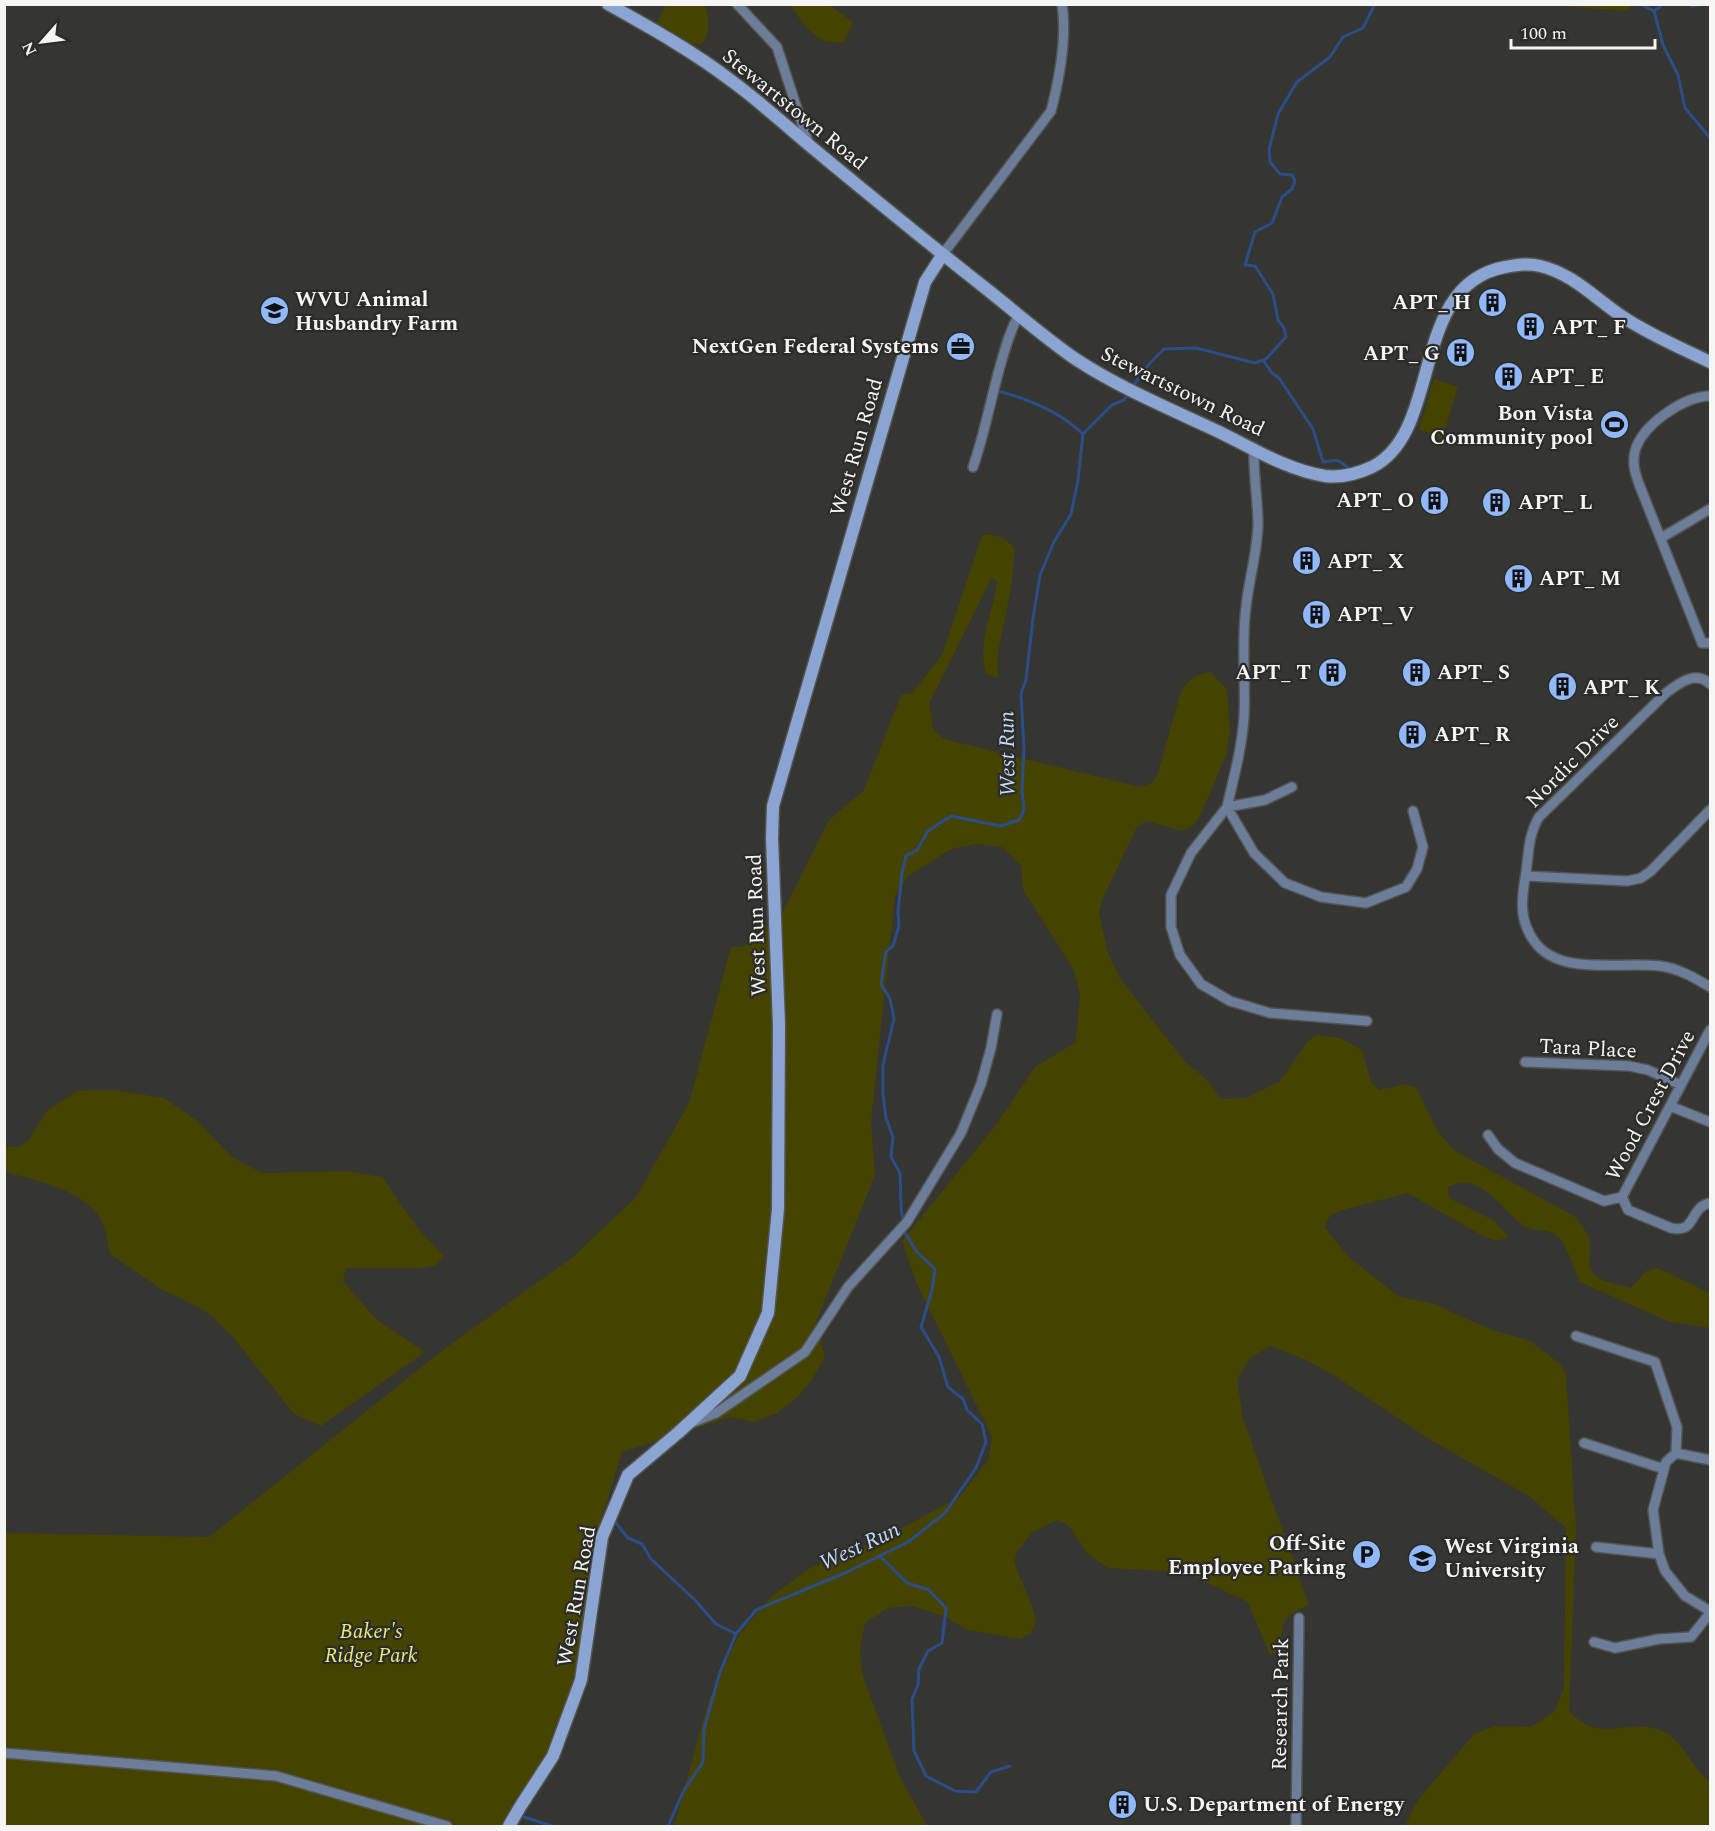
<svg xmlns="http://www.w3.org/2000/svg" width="1715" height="1831" viewBox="0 0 1715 1831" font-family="Spectral,serif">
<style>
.green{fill:#454300}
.water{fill:#2c4e88}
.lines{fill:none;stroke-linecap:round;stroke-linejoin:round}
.stream{stroke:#2c4e88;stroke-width:3}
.street-casing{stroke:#545451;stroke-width:12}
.secondary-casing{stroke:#545451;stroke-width:15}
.street{stroke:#6c7d99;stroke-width:9}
.secondary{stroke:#8ba5d2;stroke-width:12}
.labels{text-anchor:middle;stroke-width:4.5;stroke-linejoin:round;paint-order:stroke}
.street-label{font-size:21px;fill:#f5f5f3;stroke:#2b2b28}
.poi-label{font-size:21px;font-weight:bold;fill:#f5f5f3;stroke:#2b2b28;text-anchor:start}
.park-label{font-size:21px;font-style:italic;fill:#eaea7a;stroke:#2b2b28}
.water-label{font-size:22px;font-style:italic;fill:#c2d7fa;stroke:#2b2b28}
</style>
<rect width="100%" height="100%" fill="#353532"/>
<!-- green -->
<path class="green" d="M 666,5 L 705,5 C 709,20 711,29 703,43 L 692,44 L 657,23 Z
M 790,5 L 829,5 L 853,22 L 844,43 L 822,41 L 805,26 Z
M 1545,5 L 1631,5 L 1628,11 Z
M 1434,379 L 1458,387 L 1442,439 L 1419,429 Z
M 982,535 C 998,534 1005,537 1015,549 L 1011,589 L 998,652 L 998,678 L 986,674 C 976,642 994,613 997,582 L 992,577 L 929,704 L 934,730 L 944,739 L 1140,787 L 1152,783 L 1158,773 L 1181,691 C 1190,679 1196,674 1211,672 L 1227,690 L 1230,729 L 1226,755 L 1200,816 L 1193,826 L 1182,831 L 1147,821 L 1137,827 L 1102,900 L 1099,913 L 1108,953 L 1120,978 L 1185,1062 L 1205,1078 L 1221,1099 L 1246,1098 L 1280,1081 L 1308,1041 L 1317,1035 L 1340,1038 L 1362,1050 L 1371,1082 L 1379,1090 L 1404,1084 L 1416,1087 L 1438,1132 L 1455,1151 L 1576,1217 L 1590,1238 L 1589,1263 L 1593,1274 L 1604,1281 L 1631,1288 L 1646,1271 L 1658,1268 L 1710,1293 L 1710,1328 L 1667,1321 L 1580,1282 C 1574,1269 1569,1251 1560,1239 C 1551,1227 1537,1233 1526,1227 C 1501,1212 1483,1170 1448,1187 L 1449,1198 L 1493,1220 L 1509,1237 L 1497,1241 L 1485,1237 L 1408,1193 L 1339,1211 L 1329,1217 L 1325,1228 L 1349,1257 L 1398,1296 L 1434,1304 L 1492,1330 L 1530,1341 L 1559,1363 L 1566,1374 L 1576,1530 L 1569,1712 C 1576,1717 1584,1725 1592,1727 C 1616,1733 1640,1720 1662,1731 C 1685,1742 1691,1768 1710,1782 L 1710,1826 L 1407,1826 L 1407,1821 L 1418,1800 L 1474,1734 L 1495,1726 L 1531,1727 L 1555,1711 L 1564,1688 L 1566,1528 L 1529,1496 L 1429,1439 L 1335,1376 L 1304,1359 L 1270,1346 L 1249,1359 L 1237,1380 L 1243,1418 L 1309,1605 C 1281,1619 1282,1619 1282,1650 L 1270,1655 L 1248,1602 L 1184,1572 L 1108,1568 L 1088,1554 L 1068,1525 L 1057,1520 L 1033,1532 L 1018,1550 L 1014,1562 L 1033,1609 L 1036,1621 L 1031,1633 L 1020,1639 L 967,1630 L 946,1617 L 912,1606 L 888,1608 L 865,1623 L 860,1648 L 862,1673 L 899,1775 L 927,1826 L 674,1826 L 709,1700 L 739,1634 L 772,1596 L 810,1568 L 880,1540 L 959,1497 L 988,1460 L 992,1437 L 916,1282 L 902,1241 L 996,1125 L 1035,1067 L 1076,1042 L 1080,994 L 1074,970 L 1023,890 L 1021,865 L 1002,847 L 975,844 L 951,849 L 908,876 L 895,896 L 871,1121 L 875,1175 L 816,1322 L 825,1357 L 813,1378 L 798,1397 L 777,1413 L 754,1422 L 730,1417 L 622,1452 L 586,1569 L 593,1574 L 573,1696 L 543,1765 L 513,1803 L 505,1826 L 5,1826 L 5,1533 L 209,1537 L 443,1350 L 573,1257 L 636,1197 L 689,1103 L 731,947 L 743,947 L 782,914 L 829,820 L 864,790 L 901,695 L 912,693 L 942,655 Z
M 115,1090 L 164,1098 L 196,1120 L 231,1156 L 262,1173 L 347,1171 L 382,1177 L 419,1230 L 444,1256 L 436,1265 L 422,1268 L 346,1268 L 343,1281 L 377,1320 L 425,1352 L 321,1426 L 294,1414 L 233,1337 L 206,1311 L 161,1289 L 110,1254 C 107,1243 106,1227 100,1218 C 81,1189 35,1180 5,1172 L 5,1144 L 7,1147 L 19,1147 L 28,1141 L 47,1111 L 77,1091 Z"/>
<!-- water -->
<path class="water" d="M 1618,413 L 1625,421 L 1610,437 L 1603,429 Z"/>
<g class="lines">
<!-- stream -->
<path class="stream" d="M 1640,4 L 1654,11 L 1660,7 L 1660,4
M 1691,4 L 1692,6 L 1705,4
M 1654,11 L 1663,45 L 1678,75 L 1685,108 L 1710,138
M 1263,360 L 1272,373 L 1279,378 L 1313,429 L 1323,462 C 1344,458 1337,462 1352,470
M 1133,386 L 1150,363 L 1164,349 L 1196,348 L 1255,363 L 1266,359 L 1286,337 L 1284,328 L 1278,320 L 1273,294 L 1255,266 L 1245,265 L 1255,232 L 1272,223 L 1282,197 L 1292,189 L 1295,181 L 1292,175 L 1280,174 L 1270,162 L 1269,150 L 1278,114 L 1297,82 L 1330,57 L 1343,37 L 1363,28 L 1375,4
M 1001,392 C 1032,400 1060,412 1083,434
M 616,1523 L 628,1538 L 642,1544 L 651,1559 L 695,1600 L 716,1624 L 736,1634
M 880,1556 L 907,1583 L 929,1590 L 946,1608 L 942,1643 L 928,1651 L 919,1669 L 918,1685 L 912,1699 L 914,1751 L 926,1776 L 955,1791 L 976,1792 L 991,1772 L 1010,1766
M 524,1817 L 552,1826
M 668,1826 L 684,1790 L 703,1762 L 704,1729 L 720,1672 L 736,1634 L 756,1610 L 847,1572 L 908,1542 L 945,1513 L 976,1468 L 986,1442 L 982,1424 L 967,1410 L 963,1399 L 948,1387 L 939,1357 L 921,1327 L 932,1290 L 935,1269 L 917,1252 L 905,1233 L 901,1208 L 900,1173 L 891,1157 L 893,1137 L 886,1118 L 883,1094 L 883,1065 L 894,1019 L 890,999 L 881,984 L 886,951 L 893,946 L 899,926 L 898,912 L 902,873 L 906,856 L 917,850 L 928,831 L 951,816 L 1000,826 L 1019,820 L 1024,810 L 1022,791 L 1024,749 L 1021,694 L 1026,680 L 1033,618 L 1040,575 L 1054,542 L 1071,514 L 1078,480 L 1083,434 L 1112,405 L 1124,400 L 1129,392"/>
<defs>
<path id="street" d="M 737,4 L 777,47 L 809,145
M 943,254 L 1051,111 C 1059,80 1067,36 1062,4
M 1710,396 C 1684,396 1642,425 1635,451 C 1632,463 1635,473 1639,484 L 1702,643 L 1710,643
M 1254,448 C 1253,474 1258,500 1258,525 C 1257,554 1249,579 1246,607 C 1241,643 1246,680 1244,717 C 1242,747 1234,777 1227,807 L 1254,853 L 1285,883 L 1321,897 L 1366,903 L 1406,887 L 1417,869 L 1423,847 L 1413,811
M 973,467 C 985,433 991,397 1001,363 C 1006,346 1010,330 1019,315
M 1661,538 L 1710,509
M 1710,684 C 1696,670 1679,683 1666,693 L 1539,817 C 1527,837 1529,857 1525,879 C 1521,902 1520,921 1534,941 C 1559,977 1621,961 1660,966 C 1678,968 1695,978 1710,987
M 1292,787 L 1265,800 L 1227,807 L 1191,853 L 1171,895 L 1171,927 L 1180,955 L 1201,984 L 1230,1001 L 1270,1013 L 1367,1021
M 1526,876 L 1627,881 L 1641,878 L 1651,871 L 1710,810
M 1525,1062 L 1629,1066 L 1648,1070 L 1681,1085
M 1670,1106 L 1710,1122
M 1488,1135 L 1498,1149 L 1515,1163 L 1604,1201 L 1622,1197 L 1628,1210 L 1671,1228 C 1697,1234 1689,1207 1710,1203
M 1622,1197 L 1710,1030
M 1576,1336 L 1655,1362 L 1677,1427 L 1676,1453
M 691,1423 L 716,1413 L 805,1352 L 848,1287 L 907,1222 L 961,1133 L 981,1084 L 991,1048 L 997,1014
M 1584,1443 L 1664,1469
M 1710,1460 L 1676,1453 L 1666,1462 L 1653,1510 L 1659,1554 L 1665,1571 L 1685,1596 L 1710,1611
M 1596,1547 L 1659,1554
M 1594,1642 L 1615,1648 L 1659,1639 L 1691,1637 L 1710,1613
M 4,1753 L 276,1776 L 447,1826
M 1296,1826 L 1299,1618"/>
<path id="secondary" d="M 608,4 C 651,28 694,52 733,82 C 759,101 784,124 809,145 C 868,194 928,243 989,291 C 1018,314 1046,339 1077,360 C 1120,388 1168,408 1215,430 C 1249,446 1286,470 1325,476 C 1342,478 1357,474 1372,467 C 1444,431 1408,285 1505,267 C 1517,265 1528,263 1540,266 C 1572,273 1597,300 1623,317 C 1650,335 1681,348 1710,362
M 509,1826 L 520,1807 L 553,1756 L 581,1680 L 602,1537 L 628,1475 L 679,1432 L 740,1376 L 768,1313 L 778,1209 L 779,1025 L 772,838 L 773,806 L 925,282 L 943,254"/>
</defs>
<!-- street casing -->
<use href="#street" class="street-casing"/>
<!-- secondary casing -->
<use href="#secondary" class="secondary-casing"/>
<!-- street -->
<use href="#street" class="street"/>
<!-- secondary -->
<use href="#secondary" class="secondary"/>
</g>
<!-- icons -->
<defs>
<symbol id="building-disc" viewBox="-11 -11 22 22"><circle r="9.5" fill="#8fb8fd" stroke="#2b2b28"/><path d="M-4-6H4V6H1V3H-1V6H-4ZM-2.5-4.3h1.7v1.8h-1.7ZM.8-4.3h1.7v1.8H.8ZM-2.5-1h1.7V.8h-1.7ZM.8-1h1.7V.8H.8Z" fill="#111"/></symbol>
<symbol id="school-disc" viewBox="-11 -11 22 22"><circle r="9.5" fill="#8fb8fd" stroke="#2b2b28"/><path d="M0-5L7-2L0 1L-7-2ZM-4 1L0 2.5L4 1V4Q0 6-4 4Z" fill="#111"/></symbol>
<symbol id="office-disc" viewBox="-11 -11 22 22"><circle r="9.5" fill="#8fb8fd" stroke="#2b2b28"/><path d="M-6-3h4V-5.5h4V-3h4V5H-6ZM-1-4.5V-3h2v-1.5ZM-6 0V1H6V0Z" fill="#111"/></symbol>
<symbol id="stadium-disc" viewBox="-11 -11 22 22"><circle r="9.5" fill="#8fb8fd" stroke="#2b2b28"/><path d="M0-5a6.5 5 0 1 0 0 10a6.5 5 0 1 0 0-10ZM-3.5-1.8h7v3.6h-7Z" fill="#111"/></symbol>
<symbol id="parking-disc" viewBox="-11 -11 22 22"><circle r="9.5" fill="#8fb8fd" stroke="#2b2b28"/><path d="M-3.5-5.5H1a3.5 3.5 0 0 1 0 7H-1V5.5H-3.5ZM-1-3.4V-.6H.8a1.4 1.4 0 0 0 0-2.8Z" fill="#111"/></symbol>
<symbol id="university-disc" viewBox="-11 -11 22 22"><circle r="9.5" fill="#8fb8fd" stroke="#2b2b28"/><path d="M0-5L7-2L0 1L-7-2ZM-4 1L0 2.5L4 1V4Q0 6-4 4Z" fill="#111"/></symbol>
</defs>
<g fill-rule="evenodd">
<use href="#building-disc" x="1476" y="286" width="33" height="33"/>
<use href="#school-disc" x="258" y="294" width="33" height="33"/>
<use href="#building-disc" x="1514" y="310" width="33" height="33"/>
<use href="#office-disc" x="944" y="330" width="33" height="33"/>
<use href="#building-disc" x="1444" y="336" width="33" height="33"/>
<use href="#building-disc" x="1492" y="360" width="33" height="33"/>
<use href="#stadium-disc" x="1598" y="408" width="33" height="33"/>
<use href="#building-disc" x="1418" y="484" width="33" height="33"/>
<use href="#building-disc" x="1480" y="486" width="33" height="33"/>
<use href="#building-disc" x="1290" y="544" width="33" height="33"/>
<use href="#building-disc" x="1502" y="562" width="33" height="33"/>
<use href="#building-disc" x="1300" y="598" width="33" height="33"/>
<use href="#building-disc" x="1316" y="656" width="33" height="33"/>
<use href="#building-disc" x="1400" y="656" width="33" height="33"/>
<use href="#building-disc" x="1546" y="670" width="33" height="33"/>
<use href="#building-disc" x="1396" y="718" width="33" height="33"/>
<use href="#parking-disc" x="1350" y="1538" width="33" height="33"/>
<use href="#university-disc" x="1406" y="1542" width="33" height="33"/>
<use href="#building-disc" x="1106" y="1788" width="33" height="33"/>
</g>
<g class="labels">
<!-- street labels -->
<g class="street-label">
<text transform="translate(795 109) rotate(39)" y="7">Stewartstown Road</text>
<text transform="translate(1183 391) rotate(26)" y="7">Stewartstown Road</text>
<text transform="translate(856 447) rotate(-74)" y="7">West Run Road</text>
<text transform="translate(1572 761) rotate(-45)" y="7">Nordic Drive</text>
<text transform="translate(756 925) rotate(-92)" y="7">West Run Road</text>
<text transform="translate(1588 1048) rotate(3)" y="7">Tara Place</text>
<text transform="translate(1650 1105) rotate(-62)" y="7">Wood Crest Drive</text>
<text transform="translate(576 1596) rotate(-80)" y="7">West Run Road</text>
<text transform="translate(1280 1704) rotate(-89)" y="7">Research Park</text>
</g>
<!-- poi labels -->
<g class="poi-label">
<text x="295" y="306">WVU Animal<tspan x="295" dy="24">Husbandry Farm</tspan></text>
<text x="1471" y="309" text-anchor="end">APT_ H</text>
<text x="1552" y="334">APT_ F</text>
<text x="939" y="353" text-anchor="end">NextGen Federal Systems</text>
<text x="1440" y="360" text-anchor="end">APT_ G</text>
<text x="1529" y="383">APT_ E</text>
<text x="1593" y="420" text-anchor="end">Bon Vista<tspan x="1593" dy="24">Community pool</tspan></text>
<text x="1414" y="507" text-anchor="end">APT_ O</text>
<text x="1518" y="509">APT_ L</text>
<text x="1327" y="568">APT_ X</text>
<text x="1539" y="585">APT_ M</text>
<text x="1337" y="621">APT_ V</text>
<text x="1311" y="679" text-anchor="end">APT_ T</text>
<text x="1437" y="679">APT_ S</text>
<text x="1583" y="694">APT_ K</text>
<text x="1434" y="741">APT_ R</text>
<text x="1346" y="1550" text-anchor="end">Off-Site<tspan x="1346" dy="24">Employee Parking</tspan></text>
<text x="1444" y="1553">West Virginia<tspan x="1444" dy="24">University</tspan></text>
<text x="1143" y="1811">U.S. Department of Energy</text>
</g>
<!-- park labels -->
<g class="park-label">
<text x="371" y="1638">Baker's<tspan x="371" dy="24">Ridge Park</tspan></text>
</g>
<!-- water labels -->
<g class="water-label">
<text transform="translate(1006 754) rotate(-91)" y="8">West Run</text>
<text transform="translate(859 1545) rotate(-25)" y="8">West Run</text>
</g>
</g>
<!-- border -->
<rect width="1715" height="1831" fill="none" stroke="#f5f5f3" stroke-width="12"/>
<!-- north arrow -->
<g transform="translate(42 42) rotate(242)" stroke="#2b2b28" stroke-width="4.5" paint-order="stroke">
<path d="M0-4.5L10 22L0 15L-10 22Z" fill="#f5f5f3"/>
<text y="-9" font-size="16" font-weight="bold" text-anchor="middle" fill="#f5f5f3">N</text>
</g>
<!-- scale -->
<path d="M1511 39v9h144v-9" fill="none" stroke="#f5f5f3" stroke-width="3"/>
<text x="1520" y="39" font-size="18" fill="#f5f5f3" stroke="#2b2b28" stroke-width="4.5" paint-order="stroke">100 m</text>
</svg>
